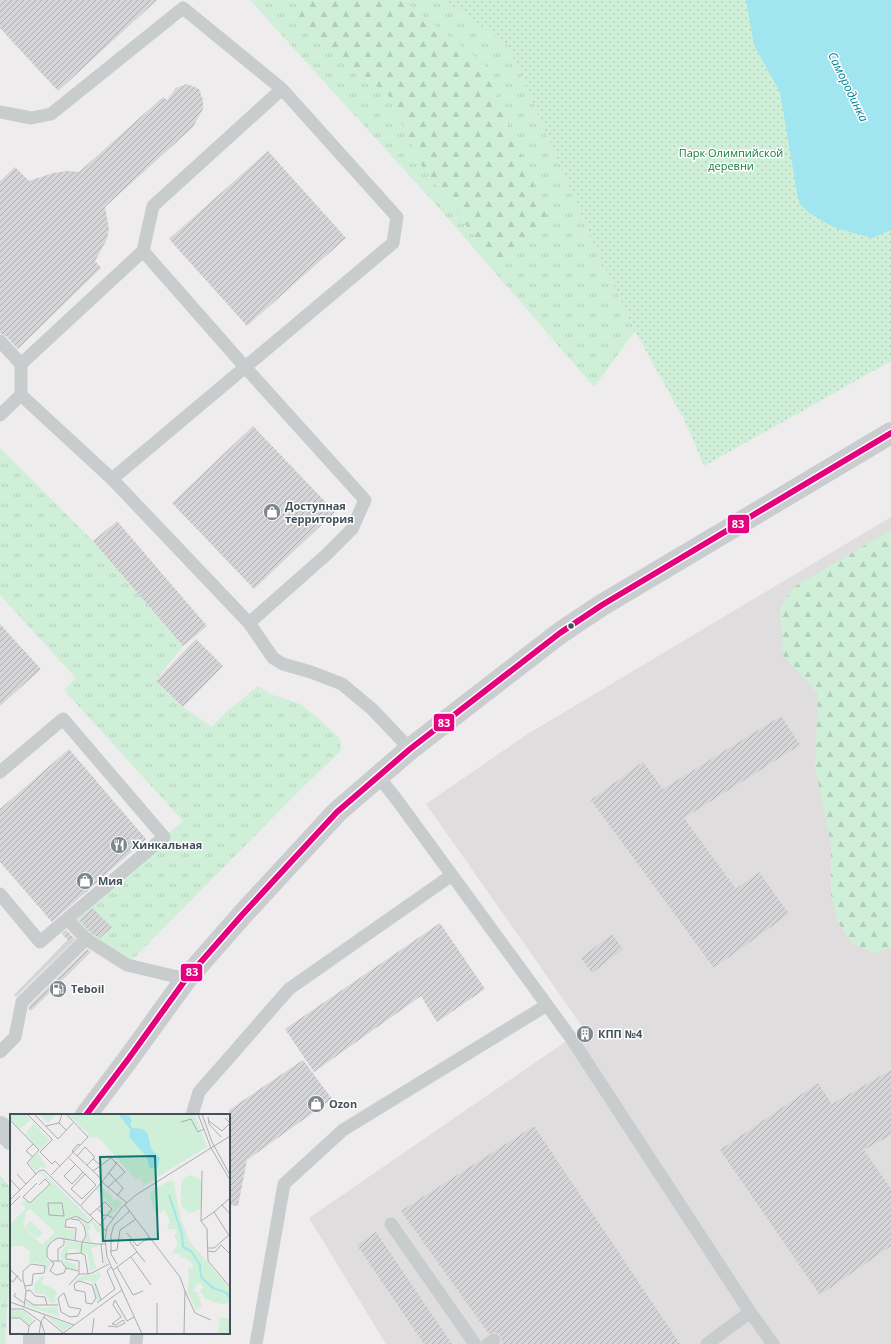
<svg xmlns="http://www.w3.org/2000/svg" width="891" height="1344" viewBox="0 0 891 1344" font-family="'Open Sans',sans-serif">
<style>
.education{fill:#dfddde}
.grass{fill:url(#grass-tufts)}
.forest{fill:url(#forest-firs)}
.park{fill:url(#park-dots)}
.water{fill:#a0e5f0}
.building{fill:url(#building-hatch)}
.lines{fill:none;stroke-linecap:round;stroke-linejoin:round}
.lane{stroke:#c8cccd;stroke-width:13}
.secondary{stroke:#c9cdcf;stroke-width:22}
.bus-1-casing{stroke:#fff;stroke-width:9}
.bus-1{stroke:#e5007d;stroke-width:6}
.bus-dot{fill:#43515a;stroke:#fff;stroke-width:1.5}
.labels{text-anchor:middle;stroke-width:3;stroke-linejoin:round;paint-order:stroke}
.park-label{font-size:11px;fill:#107e3e;stroke:#fff}
.poi-label{font-size:11px;font-weight:bold;fill:#43515a;stroke:#fff;text-anchor:start}
.water-label{font-size:12px;font-style:italic;fill:#058296;stroke:#fff}
.inset-river{fill:none;stroke:#a0e5f0;stroke-width:2}
.inset-road{fill:none;stroke:#aaaeb2;stroke-width:1}
.view{fill:#0f766e;fill-opacity:0.15;stroke:#0f766e;stroke-width:2}
.inset-edge{fill:none;stroke:#43515a;stroke-width:2}
.line-badge{stroke:#fff;stroke-width:1.5}
.badge-label{font-size:11px;text-anchor:middle;font-weight:bold;fill:#fff}
</style>
<defs>
<pattern id="grass-tufts" width="24" height="20" patternUnits="userSpaceOnUse"><rect width="24" height="20" fill="#cfefd8"/><path d="M3 7l-1-3M5 7V3M7 7l1-3M15 17l-1-3M17 17v-4M19 17l1-3" fill="none" stroke="#b3cfbc"/></pattern>
<pattern id="forest-firs" width="22" height="20" patternUnits="userSpaceOnUse"><rect width="22" height="20" fill="#cfefd8"/><path d="M5 1l3.5 6h-7zM16 11l3.5 6h-7z" fill="#b3cfbc"/></pattern>
<pattern id="park-dots" width="8" height="8" patternUnits="userSpaceOnUse"><rect width="8" height="8" fill="#cfefd8"/><path d="M2 2h.1M6 6h.1" fill="none" stroke="#b3cfbc" stroke-width="1.8" stroke-linecap="round"/></pattern>
<pattern id="building-hatch" width="6" height="6" patternUnits="userSpaceOnUse"><rect width="6" height="6" fill="#d5d5d7"/><path d="M-1 1l2-2M0 6l6-6M5 7l2-2" fill="none" stroke="#aeafb1"/></pattern>
</defs>
<rect width="100%" height="100%" fill="#eeecec"/>
<!-- education -->
<path class="education" d="M 891,517 L 891,1344 L 386,1344 L 309,1218 L 584,1029 L 426,804 L 526,735 Z"/>
<!-- grass -->
<path class="grass" d="M 250,0 L 444,0 L 508,45 L 600,257 L 635,331 L 594,387 L 447,217 Z
M 0,448 L 93,541 L 183,646 L 156,680 L 183,707 L 212,727 L 222,716 L 258,686 L 270,694 L 300,704 L 317,717 L 340,739 L 341,751 L 306,784 L 127,965 L 67,919 L 183,821 L 64,690 L 76,678 L 0,595 Z
M 0,1175 L 11,1189 L 11,1248 L 5,1344 L 0,1344 Z"/>
<!-- forest -->
<path class="forest" d="M 307,0 L 403,0 L 489,68 L 504,114 L 547,216 L 500,271 L 422,166 L 389,96 L 291,19 Z
M 891,530 L 891,948 L 876,953 L 852,944 L 837,921 L 831,895 L 831,844 L 815,767 L 818,694 L 783,656 L 780,607 L 794,587 Z"/>
<!-- park -->
<path class="park" d="M 444,0 L 891,0 L 891,361 L 704,466 L 686,423 L 635,331 L 600,257 L 508,45 Z"/>
<!-- water -->
<path class="water" d="M 746,0 L 891,0 L 891,230 L 872,238 L 835,228 L 809,213 L 800,204 L 797,193 L 780,92 L 754,45 Z"/>
<!-- building -->
<path class="building" d="M 0,0 L 157,0 L 58,91 L 0,28 Z
M 187,84 L 199,89 L 203,100 L 203,109 L 193,127 L 105,207 L 109,229 L 107,239 L 95,261 L 101,268 L 18,349 L 6,336 L 0,333 L 0,181 L 15,167 L 29,181 L 53,173 L 67,171 L 79,172 L 163,97 L 167,100 L 176,88 Z
M 268,151 L 346,238 L 247,326 L 169,239 Z
M 253,426 L 335,512 L 254,589 L 172,503 Z
M 117,521 L 207,626 L 183,646 L 93,541 Z
M 0,624 L 41,669 L 0,706 Z
M 196,639 L 223,666 L 183,707 L 156,681 Z
M 781,716 L 800,745 L 684,818 L 736,889 L 759,872 L 789,914 L 714,968 L 591,800 L 643,762 L 663,789 Z
M 69,749 L 146,839 L 52,922 L 0,862 L 0,809 Z
M 92,908 L 112,927 L 100,938 L 91,933 L 79,920 Z
M 440,923 L 485,989 L 437,1022 L 421,996 L 314,1072 L 285,1029 Z
M 66,930 L 75,939 L 16,997 L 14,995 L 68,940 L 62,934 Z
M 612,934 L 623,949 L 592,973 L 581,958 Z
M 87,949 L 91,952 L 31,1011 L 29,1009 L 29,1006 Z
M 303,1060 L 332,1099 L 247,1160 L 238,1206 L 229,1205 L 229,1110 Z
M 891,1070 L 891,1135 L 864,1150 L 891,1189 L 891,1246 L 820,1295 L 720,1150 L 818,1083 L 832,1104 Z
M 534,1126 L 680,1344 L 501,1344 L 502,1340 L 500,1335 L 494,1332 L 489,1334 L 401,1211 Z
M 376,1232 L 452,1344 L 424,1344 L 357,1245 Z"/>
<g class="lines">
<!-- lane -->
<path class="lane" d="M 282,89 L 153,206 L 143,251 L 21,364 L 21,395 L 112,479 L 249,623 L 273,658 L 283,664 L 311,672 L 342,684 L 372,709 L 410,749
M 0,112 L 31,118 L 51,114 L 183,8 L 282,89 L 397,217 L 393,243 L 112,479
M 143,251 L 245,367 L 365,500 L 352,529 L 326,555 L 249,623
M 0,341 L 21,364
M 0,415 L 21,395
M 0,772 L 63,719 L 164,837 L 67,919 L 86,939
M 378,776 L 397,800 L 571,1038 L 750,1312 L 773,1344
M 0,894 L 40,942 L 67,919
M 0,1052 L 15,1037 L 22,1002 L 86,939 L 127,965 L 186,979
M 192,1115 L 199,1092 L 289,989 L 452,875
M 391,1224 L 475,1344
M 136,1344 L 137,1333
M 256,1344 L 284,1184 L 343,1130 L 547,1005
M 488,1344 L 494,1340
M 707,1344 L 750,1312"/>
<!-- secondary -->
<path class="secondary" d="M 86,1115 L 129,1058 L 186,979 L 242,915 L 337,812 L 410,749 L 560,633 L 602,605 L 891,433
M 0,1127 L 11,1139
M 34,1344 L 34,1333"/>
<defs>
<path id="bus-1" d="M 86,1115 L 129,1058 L 186,979 L 242,915 L 337,812 L 410,749 L 560,633 L 602,605 L 891,433"/>
</defs>
<!-- bus-1 casing -->
<use href="#bus-1" class="bus-1-casing"/>
<!-- bus-1 -->
<use href="#bus-1" class="bus-1"/>
</g>
<!-- icons -->
<defs>
<symbol id="shop-disc" viewBox="-11 -11 22 22"><circle r="9.5" fill="#7f878d" stroke="#fff"/><path d="M-5-2.5h2.3a2.7 3.5 0 0 1 5.4 0H5L5.5 6h-11ZM-1.5-2.5h3a1.5 2.3 0 0 0-3 0Z" fill="#fff"/></symbol>
<symbol id="restaurant-disc" viewBox="-11 -11 22 22"><circle r="9.5" fill="#7f878d" stroke="#fff"/><path d="M-5-6h1v4h1v-4h1v4h1v-4h1v5L-1.5 .5V6h-2V.5L-5-1ZM5-6V6H3V1.5H1.5Q1.5-4 5-6Z" fill="#fff"/></symbol>
<symbol id="fuel-disc" viewBox="-11 -11 22 22"><circle r="9.5" fill="#7f878d" stroke="#fff"/><path d="M-5.5-6h7V0h2V4h1.3V-2.5L3-4.5l.8-.8L6-3V5H2.5V1h-1V6h-7ZM-4.2-4.7v3.2H.2V-4.7Z" fill="#fff"/></symbol>
<symbol id="building-disc" viewBox="-11 -11 22 22"><circle r="9.5" fill="#7f878d" stroke="#fff"/><path d="M-4-6H4V6H1V3H-1V6H-4ZM-2.5-4.3h1.7v1.8h-1.7ZM.8-4.3h1.7v1.8H.8ZM-2.5-1h1.7V.8h-1.7ZM.8-1h1.7V.8H.8Z" fill="#fff"/></symbol>
</defs>
<g fill-rule="evenodd">
<use href="#shop-disc" x="262" y="502" width="20" height="20"/>
<use href="#restaurant-disc" x="109" y="835" width="20" height="20"/>
<use href="#shop-disc" x="75" y="871" width="20" height="20"/>
<use href="#fuel-disc" x="48" y="979" width="20" height="20"/>
<use href="#building-disc" x="575" y="1024" width="20" height="20"/>
<use href="#shop-disc" x="306" y="1094" width="20" height="20"/>
</g>
<!-- markers -->
<circle class="bus-dot" cx="571" cy="626" r="3.5"/>
<g class="labels">
<!-- park labels -->
<g class="park-label">
<text x="731" y="157">Парк Олимпийской<tspan x="731" dy="13">деревни</tspan></text>
</g>
<!-- poi labels -->
<g class="poi-label">
<text x="285" y="510">Доступная<tspan x="285" dy="13">территория</tspan></text>
<text x="132" y="849">Хинкальная</text>
<text x="98" y="885">Мия</text>
<text x="71" y="993">Teboil</text>
<text x="598" y="1038">КПП №4</text>
<text x="329" y="1108">Ozon</text>
</g>
<!-- water labels -->
<g class="water-label">
<text transform="translate(848 87) rotate(64)" y="4">Самородинка</text>
</g>
</g>
<!-- overview -->
<g transform="translate(10 1114)">
<rect width="220" height="220" fill="#eeecec"/>
<path d="M 1,0 L 15,0 L 20,6 L 10,15 L 1,6 ZM 24,10 L 40,26 L 30,36 L 15,20 ZM 87,22 L 93,22 L 101,27 L 121,45 L 130,63 L 127,66 ZM 28,39 L 37,54 L 31,53 L 26,57 L 18,49 ZM 90,71 L 102,83 L 103,87 L 107,85 L 112,89 L 100,103 L 97,101 L 103,94 L 86,75 ZM 69,103 L 78,110 L 82,106 L 90,113 L 93,118 L 93,129 L 91,129 L 90,118 L 87,119 L 82,109 L 79,111 L 81,115 L 78,117 L 81,128 L 88,130 L 74,127 L 77,122 L 74,108 L 71,105 L 62,104 ZM 55,127 L 90,132 L 81,134 L 84,149 L 87,154 L 95,150 L 93,138 L 97,150 L 80,157 L 78,141 L 66,135 L 59,135 L 55,147 L 65,150 L 67,156 L 57,154 L 51,145 L 51,138 L 57,130 ZM 88,157 L 91,162 L 84,169 L 86,174 L 90,186 L 87,188 L 83,169 L 78,166 L 65,168 L 69,163 L 86,160 ZM 15,187 L 31,194 L 47,193 L 50,203 L 15,191 ZM 0,196 L 13,196 L 23,206 L 18,211 L 10,203 L 0,203 ZM 36,202 L 60,211 L 61,212 L 53,217 Z" fill="#cfefd8"/>
<path d="M 111,40 L 120,47 L 124,56 L 121,59 L 108,44 ZM 160,66 L 164,69 L 171,106 L 179,127 L 220,175 L 220,189 L 211,190 L 195,185 L 190,176 L 194,173 L 188,169 L 183,177 L 187,178 L 192,192 L 186,196 L 177,176 L 179,167 L 178,153 L 181,155 L 184,152 L 175,143 L 172,144 L 168,139 L 162,140 L 168,129 L 164,122 L 167,119 L 165,115 L 157,115 L 160,108 L 155,96 L 145,100 L 140,82 L 140,78 ZM 32,162 L 34,163 L 31,169 L 46,176 L 45,189 L 41,189 L 35,180 L 27,180 L 24,176 L 24,171 Z" fill="#cfefd8"/>
<path d="M 57,0 L 185,0 L 197,33 L 134,71 L 121,45 L 93,22 L 80,24 L 77,18 ZM 33,58 L 80,105 L 78,107 L 65,101 L 54,107 L 55,115 L 64,116 L 64,126 L 46,124 L 39,128 L 36,146 L 41,147 L 37,157 L 33,150 L 19,148 L 20,137 L 13,132 L 4,132 L 0,135 L 0,111 L 16,94 L 11,89 L 15,86 L 20,90 L 41,69 L 31,59 ZM 20,95 L 45,118 L 32,131 L 13,112 L 16,98 Z" fill="#cfefd8" fill-rule="evenodd"/>
<path d="M 29,0 L 47,0 L 38,9 ZM 181,61 L 191,66 L 191,95 L 179,99 L 171,92 L 171,69 L 175,63 ZM 20,107 L 33,119 L 27,124 L 15,113 ZM 210,203 L 220,205 L 220,214 L 209,211 ZM 209,212 L 220,214 L 220,220 L 207,220 Z" fill="#cfefd8"/>
<path d="M 108,0 L 118,0 L 122,7 L 120,10 L 122,14 L 133,15 L 138,20 L 141,35 L 150,44 L 147,55 L 140,54 L 136,42 L 119,23 L 120,15 Z" fill="#a0e5f0"/>
<path class="inset-river" d="M 159,81 L 172,120 L 173,133 L 181,137 L 190,151 L 191,163 L 203,174 L 215,178 L 220,183"/>
<path class="inset-road" d="M 17,0 L 41,24 L 42,26 L 30,38 L 42,50 L 45,47 L 50,52 L 41,61M 24,0 L 48,25 L 63,9M 52,0 L 49,9 L 56,16M 188,0 L 201,34 L 220,66M 192,0 L 202,28 L 220,61M 198,3 L 199,10 L 211,23M 0,6 L 29,36 L 17,49 L 26,60M 199,7 L 212,17 L 220,9 L 215,4M 171,8 L 181,5 L 188,18 L 194,15M 36,12 L 49,9M 70,31 L 68,30 L 62,37 L 83,57M 67,42 L 75,33 L 84,42 L 84,45M 23,43 L 16,37 L 23,30M 59,44 L 86,71 L 72,85 L 61,75 L 75,60M 107,48 L 92,68 L 117,89M 65,51 L 54,62 L 62,70 L 73,58M 77,51 L 83,45 L 89,50M 50,52 L 78,23 L 56,0M 192,57 L 191,107 L 197,115 L 198,147 L 220,173M 99,59 L 113,74 L 107,82M 7,60 L 16,70M 0,65 L 10,76M 92,66 L 83,57 L 101,44 L 115,58 L 98,73M 27,69 L 13,83 L 20,89 L 40,70 L 35,65 L 29,71M 0,86 L 29,57 L 34,56 L 96,117M 38,89 L 52,89 L 54,102 L 39,101 ZM 71,91 L 92,68M 115,91 L 170,163 L 175,177 L 174,220M 212,91 L 220,100M 0,92 L 10,82M 88,95 L 94,102 L 96,100M 204,98 L 220,84M 80,101 L 95,88 L 102,95 L 97,101M 61,105 L 69,106 L 74,112 L 76,121 L 72,129 L 71,139M 191,107 L 204,98 L 220,123M 90,111 L 97,101 L 103,104M 117,119 L 127,132 L 139,123M 54,125 L 54,131 L 48,135 L 48,147 L 41,147 L 37,143 L 37,135 L 40,129 L 46,125 L 49,124 L 72,128 L 86,130 L 95,130M 65,127 L 66,114 L 55,113 L 56,106 L 66,102 L 78,109 L 83,104M 91,130 L 93,149M 198,134 L 204,134 L 219,121M 100,137 L 107,136 L 110,116 L 126,105M 198,137 L 205,138 L 211,131 L 220,140M 127,138 L 135,148M 121,143 L 141,171M 41,147 L 44,149 L 40,157 L 46,161 L 54,159 L 56,154M 48,147 L 51,147 L 56,154 L 68,157M 107,150 L 101,140 L 101,121 L 104,111 L 120,97M 107,153 L 123,181 L 133,177M 0,155 L 12,168M 103,156 L 127,138 L 120,128 L 123,125M 78,160 L 75,141 L 71,139 L 56,140 L 56,145 L 69,147 L 69,160 L 78,160 L 82,159 L 99,150M 0,166 L 3,168 L 8,161M 69,167 L 82,171 L 86,184 L 82,190 L 76,189 L 75,178 L 65,176 L 64,170 ZM 85,169 L 91,186M 59,171 L 69,160M 16,177 L 20,176 L 25,182 L 35,183 L 37,191M 175,177 L 185,199 L 201,206M 6,179 L 4,182 L 14,189M 54,179 L 59,193 L 71,195 L 68,202 L 60,203 L 51,198 L 48,184 ZM 15,185 L 24,191 L 48,191M 105,186 L 117,207 L 124,203M 0,188 L 64,211M 87,189 L 105,175 L 97,157 L 101,153M 14,193 L 16,177 L 13,165 L 13,157 L 21,150 L 35,152 L 34,159 L 23,160 L 22,171 L 15,172M 0,195 L 13,195 L 31,208 L 35,201M 34,203 L 53,219M 0,204 L 10,204 L 19,212M 31,208 L 35,220M 98,212 L 107,213 L 115,209 L 113,206 L 106,211 L 102,210 L 111,203 L 103,191 L 105,186M 18,220 L 19,212 L 25,206M 29,220 L 31,208M 52,220 L 112,176M 82,220 L 84,204M 132,220 L 97,143 L 95,125 L 97,113 L 112,93 L 126,81 L 220,22M 147,220 L 147,189"/>
<path class="view" d="M 145,42 L 148,125 L 93,127 L 90,43 Z"/>
<rect width="220" height="220" class="inset-edge"/>
</g>
<g class="line-badge">
<rect x="727" y="514" width="23" height="20" rx="4" fill="#e5007d"/>
<rect x="433" y="713" width="22" height="19" rx="4" fill="#e5007d"/>
<rect x="180" y="963" width="23" height="19" rx="4" fill="#e5007d"/>
</g>
<g class="badge-label">
<text x="738" y="528">83</text>
<text x="444" y="727">83</text>
<text x="192" y="976">83</text>
</g>
</svg>
